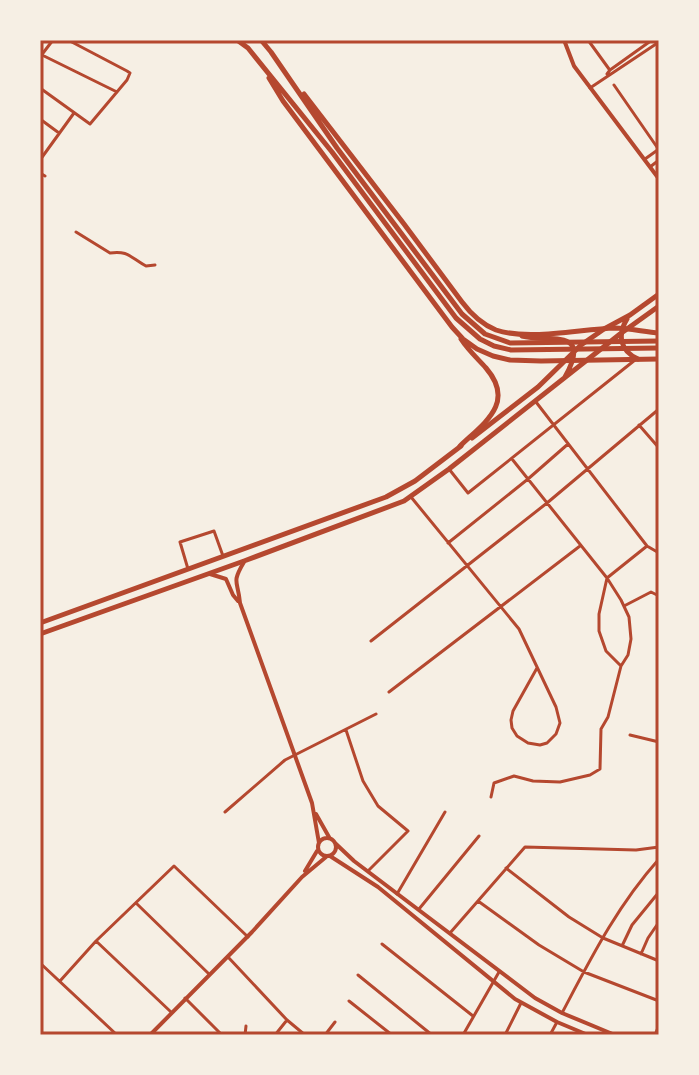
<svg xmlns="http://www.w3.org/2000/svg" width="699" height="1075" viewBox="0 0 699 1075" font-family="Poppins,sans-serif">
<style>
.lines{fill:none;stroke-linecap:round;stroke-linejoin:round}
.minor{stroke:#b5482f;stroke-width:3}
.tertiary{stroke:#b5482f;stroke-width:4}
.secondary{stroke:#b5482f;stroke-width:4}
.primary{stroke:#b5482f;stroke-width:5}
.trunk{stroke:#b5482f;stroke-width:5}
.neatline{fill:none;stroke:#b5482f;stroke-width:3}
</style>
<rect width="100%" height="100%" fill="#f6efe4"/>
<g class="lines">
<!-- minor -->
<path class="minor" d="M 588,40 L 609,69
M 42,55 L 117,92
M 40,57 L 53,40
M 607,74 L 610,70 L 652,40
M 614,85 L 659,150
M 40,88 L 90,124 L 127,80 L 130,73 L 127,71 L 68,40
M 590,88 L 659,42
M 40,119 L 59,133
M 645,159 L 659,149
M 40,160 L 74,113
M 650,167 L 659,160
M 40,173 L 45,176
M 76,232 L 110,253 C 128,250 131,258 146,266 L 155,265
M 536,402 L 647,546 L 659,553
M 639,425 L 659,448
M 449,469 L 468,493 L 635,360
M 411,497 L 519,629 L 556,707 L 560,723 L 556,734 L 547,743 L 540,745 L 528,743 L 517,736 L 512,728 L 511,720 L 513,711 L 537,668
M 448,543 L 528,479 L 568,444
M 188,569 L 180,542 L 214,531 L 223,556
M 624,606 L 651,592 L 659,596
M 371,641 L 547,503 L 659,409
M 621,666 L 606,651 L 599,631 L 599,614 L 607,578 L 647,546
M 389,692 L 580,546
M 346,730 L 363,781 L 378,806 L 408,831 L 368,871
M 630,735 L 659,742
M 491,797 L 494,783 L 514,776 L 533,781 L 560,782 L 590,775 L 600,769 L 601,729 L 608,717 L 621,666 L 628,655 L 631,639 L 629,617 L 621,600 L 607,578 L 512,459
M 225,812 L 285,760 L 376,714
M 506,868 L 569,917 L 603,938 L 659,961
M 397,894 L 445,812
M 478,901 L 539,945 L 584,972 L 659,1001
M 136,903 L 209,974
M 419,909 L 479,836
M 450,933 L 525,847 L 636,850 L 659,847
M 96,941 L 171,1012
M 382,944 L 473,1016
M 622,946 L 632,925 L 659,892
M 641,954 L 648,938 L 659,922
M 228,957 L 287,1020 L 305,1035
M 40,963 L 117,1035
M 358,975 L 432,1035
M 60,981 L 96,941 L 174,866 L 248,937
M 185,998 L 222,1035
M 349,1001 L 392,1035
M 562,1013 C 591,958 617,906 659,859
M 245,1035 L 246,1026
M 275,1035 L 287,1020
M 325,1035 L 335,1022
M 463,1035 L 499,972
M 505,1035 L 521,1003
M 550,1035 L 557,1022
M 655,1035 L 659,1025"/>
<!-- tertiary -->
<path class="tertiary" d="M 564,40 L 574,66 L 659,179"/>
<!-- secondary -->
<path class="secondary" d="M 244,562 C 231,584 238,580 240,603 L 312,803 L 319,843
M 210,574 L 226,579 L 233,595 L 238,601
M 316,814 L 329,837
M318 847a9 9 0 1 1 18 0a9 9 0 1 1-18 0Z
M 335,843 L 354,861 L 535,998 L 562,1013 L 615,1035
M 330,856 L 378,887 L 515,999 L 557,1022 L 588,1035
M 305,871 L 317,851
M 150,1035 L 252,932 L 302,877 L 326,857"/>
<!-- primary -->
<path class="primary" d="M 627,319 C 617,335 620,351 638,359
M 522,336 C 549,343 593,327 565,377
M 472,438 L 538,387 L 581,345 L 604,329 L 630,315 L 659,294
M 40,623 L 386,497 L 415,481 L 461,446
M 40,634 L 244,561 L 404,501 L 449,469 L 620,334 L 659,306"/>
<!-- trunk -->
<path class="trunk" d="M 237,40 L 248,48 L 332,152 L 456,318 L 480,339 L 494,346 L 511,350 L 659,348
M 261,40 L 271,52 L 337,148 L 462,314 L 485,334 L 510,343 L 659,341
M 269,78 L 283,101 L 452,327 L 463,339 L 477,349 L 493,356 L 510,360 L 541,361 L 659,359
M 304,94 L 404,224 L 462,302 C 471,314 481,324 496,330 C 529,341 580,329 615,328 C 629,328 645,332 659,333
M 460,446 C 484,423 516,403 486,368 C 478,359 468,350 461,339"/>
</g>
<!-- border -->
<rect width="699" height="1075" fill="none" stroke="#f6efe4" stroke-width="84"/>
<rect x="42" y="42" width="615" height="991" class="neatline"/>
</svg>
